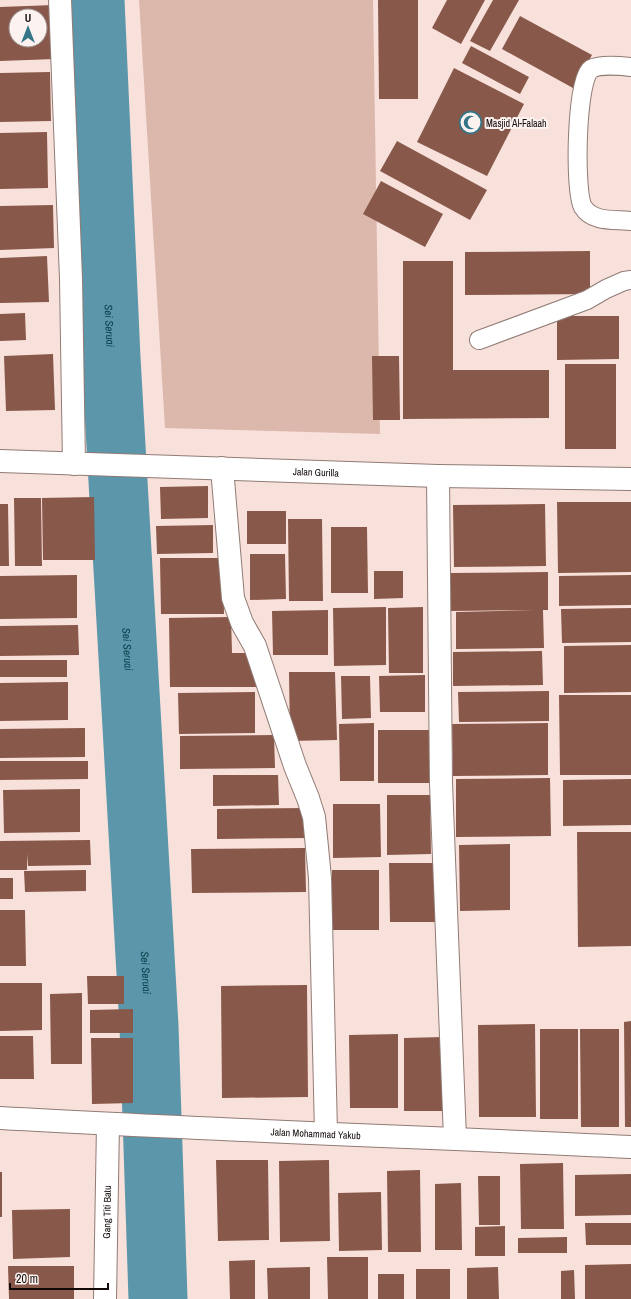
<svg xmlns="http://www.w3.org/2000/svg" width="631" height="1299" viewBox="0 0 631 1299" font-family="'Archivo Narrow',sans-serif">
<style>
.green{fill:#dcb7ac}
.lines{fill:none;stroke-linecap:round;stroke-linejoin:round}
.river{stroke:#5b96aa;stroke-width:59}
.building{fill:#88584a;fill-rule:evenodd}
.service-casing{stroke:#907b75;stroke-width:20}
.minor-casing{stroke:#907b75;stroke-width:24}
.tertiary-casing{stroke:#907b75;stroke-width:24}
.service{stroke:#fff;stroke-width:18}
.minor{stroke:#fff;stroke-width:22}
.tertiary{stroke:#fff;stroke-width:22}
.labels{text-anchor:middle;stroke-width:4;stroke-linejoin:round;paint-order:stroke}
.poi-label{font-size:10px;fill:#110a08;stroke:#fcf2ef;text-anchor:start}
.street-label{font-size:10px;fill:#110a08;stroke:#fcf2ef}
.water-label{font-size:11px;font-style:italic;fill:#0a414f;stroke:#fcf2ef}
</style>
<rect width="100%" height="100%" fill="#f9e1db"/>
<!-- green -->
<path class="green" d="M 139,0 L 373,0 L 380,434 L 165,428 Z"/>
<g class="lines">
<!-- river -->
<path class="river" id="s1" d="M 95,0 L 111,358 L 149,1026 L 158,1299"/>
</g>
<!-- building -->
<path class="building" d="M 378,0 L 418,0 L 418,99 L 379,99 Z
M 447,0 L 485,0 L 461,44 L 432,28 Z
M 493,0 L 519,0 L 490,51 L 470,41 Z
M 54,5 L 55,59 L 0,61 L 0,7 ZM 16,16 L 40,16 L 40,40 L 16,40 Z
M 520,16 L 592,55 L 573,88 L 502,49 Z
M 471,46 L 529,77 L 520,94 L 462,63 Z
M 454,68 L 524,104 L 487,176 L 417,142 Z
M 50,72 L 51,121 L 0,122 L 0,73 Z
M 47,132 L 48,188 L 0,189 L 0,133 Z
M 397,141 L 487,190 L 470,220 L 380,171 Z
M 381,181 L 443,214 L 425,247 L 363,214 Z
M 53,205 L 54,248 L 0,250 L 0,206 Z
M 590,251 L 590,294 L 465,295 L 465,252 Z
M 47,256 L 49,302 L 0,303 L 0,258 Z
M 403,261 L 453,261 L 453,370 L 549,370 L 549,418 L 403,419 Z
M 25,313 L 26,340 L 0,341 L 0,314 Z
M 557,316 L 619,316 L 619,359 L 557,360 Z
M 53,354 L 55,410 L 6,411 L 4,356 Z
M 372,356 L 399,356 L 400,420 L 373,420 Z
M 565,364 L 616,364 L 616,449 L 565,449 Z
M 208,486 L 208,518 L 161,519 L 160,487 Z
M 94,497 L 95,560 L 43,560 L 42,498 Z
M 14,498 L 41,498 L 42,566 L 15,566 Z
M 557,502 L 631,502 L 631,572 L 558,573 Z
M 0,504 L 8,504 L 9,566 L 0,566 Z
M 545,504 L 546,566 L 454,567 L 453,505 Z
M 247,511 L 286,511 L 286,544 L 247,544 Z
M 288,519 L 322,519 L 323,601 L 289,601 Z
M 213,525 L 213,553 L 157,554 L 156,526 Z
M 331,527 L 367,527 L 368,593 L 331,593 Z
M 250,554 L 285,554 L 286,599 L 250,600 Z
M 160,558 L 223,558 L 224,614 L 161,614 Z
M 374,571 L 403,571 L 403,598 L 374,599 Z
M 548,572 L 548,610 L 543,610 L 544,648 L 456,649 L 456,612 L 535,610 L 451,611 L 451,573 Z
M 77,575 L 77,618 L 0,619 L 0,576 Z
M 631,575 L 631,605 L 559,606 L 559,576 Z
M 386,607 L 386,665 L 334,666 L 333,608 Z
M 423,607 L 423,673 L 389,673 L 388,608 Z
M 631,608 L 631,642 L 562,643 L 561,609 Z
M 328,610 L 328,655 L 273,655 L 272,611 Z
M 231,617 L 232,653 L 255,653 L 256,687 L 170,687 L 169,618 Z
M 78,625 L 79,655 L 0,656 L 0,626 Z
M 631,645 L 631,692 L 564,693 L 564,646 Z
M 542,651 L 543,685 L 453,686 L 453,652 Z
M 0,660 L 67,660 L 67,677 L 0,677 Z
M 289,672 L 335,672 L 337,740 L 290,741 Z
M 425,675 L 425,712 L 380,712 L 379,676 Z
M 341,676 L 370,676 L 371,718 L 342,719 Z
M 68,682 L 68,720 L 0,721 L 0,683 Z
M 549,691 L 549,721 L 459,722 L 458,692 Z
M 255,692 L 255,733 L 179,734 L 178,693 Z
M 559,695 L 631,695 L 631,775 L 560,775 Z
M 374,723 L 374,781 L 340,781 L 339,724 Z
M 548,723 L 548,775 L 453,776 L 452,724 Z
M 85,728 L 85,757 L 0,758 L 0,729 Z
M 378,730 L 434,730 L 435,783 L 378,783 Z
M 274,735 L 275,768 L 180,769 L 180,736 Z
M 0,761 L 88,761 L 88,779 L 0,780 Z
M 213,775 L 278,775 L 279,805 L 213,806 Z
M 550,778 L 551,836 L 456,837 L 456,779 Z
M 631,779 L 631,825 L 563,826 L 563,780 Z
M 80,789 L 80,832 L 4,833 L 3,790 Z
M 387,795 L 430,795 L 431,854 L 387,855 Z
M 333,804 L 380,804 L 381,857 L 333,858 Z
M 307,808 L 307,838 L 217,839 L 217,809 Z
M 577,832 L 631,832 L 631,946 L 578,947 Z
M 90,840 L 91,865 L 28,866 L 27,854 L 27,870 L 0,870 L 0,841 Z
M 510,844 L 510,910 L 460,911 L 459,845 Z
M 305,848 L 306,892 L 192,893 L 191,849 Z
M 389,863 L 437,863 L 438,922 L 390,922 Z
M 86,870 L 86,891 L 25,892 L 24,871 Z
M 332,870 L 379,870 L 379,930 L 332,930 Z
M 0,878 L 13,878 L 13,899 L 0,899 Z
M 0,910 L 25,910 L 26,966 L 0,966 Z
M 87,976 L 124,976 L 124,1004 L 88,1004 Z
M 0,983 L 42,983 L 42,1030 L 0,1031 Z
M 307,985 L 308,1097 L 222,1098 L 221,986 Z
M 82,993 L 82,1064 L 51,1064 L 50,994 Z
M 133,1009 L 133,1033 L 90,1033 L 90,1010 Z
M 631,1021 L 631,1127 L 625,1127 L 624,1022 Z
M 535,1024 L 536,1117 L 479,1117 L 478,1025 Z
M 540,1029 L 578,1029 L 578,1119 L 540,1119 Z
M 580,1029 L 619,1029 L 619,1127 L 581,1127 Z
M 398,1034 L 398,1108 L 350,1108 L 349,1035 Z
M 0,1036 L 33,1036 L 34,1079 L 0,1079 Z
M 443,1037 L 444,1111 L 404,1111 L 404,1038 Z
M 91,1038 L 133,1038 L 133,1103 L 92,1104 Z
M 216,1160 L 268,1160 L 269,1240 L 218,1241 Z
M 329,1160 L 330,1241 L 280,1242 L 279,1161 Z
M 563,1163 L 564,1229 L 521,1229 L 520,1164 Z
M 420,1170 L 421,1252 L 388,1252 L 387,1171 Z
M 0,1172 L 2,1172 L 2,1217 L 0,1217 Z
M 631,1174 L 631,1215 L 575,1216 L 575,1175 Z
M 478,1176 L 500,1176 L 500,1225 L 479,1225 Z
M 461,1183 L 462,1250 L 435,1250 L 435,1184 Z
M 381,1192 L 382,1250 L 339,1251 L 338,1193 Z
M 70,1209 L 70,1257 L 13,1259 L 12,1210 Z
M 585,1223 L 631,1223 L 631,1245 L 586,1245 Z
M 505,1226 L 505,1256 L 475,1256 L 475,1227 Z
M 567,1237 L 567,1253 L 518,1253 L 518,1238 Z
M 327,1257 L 368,1257 L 368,1299 L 328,1299 Z
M 255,1260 L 255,1299 L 230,1299 L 229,1261 Z
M 631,1264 L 631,1299 L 585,1299 L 585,1265 Z
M 8,1266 L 74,1266 L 74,1299 L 9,1299 Z
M 310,1267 L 310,1299 L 268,1299 L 267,1268 Z
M 498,1267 L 499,1299 L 467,1299 L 467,1268 Z
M 416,1269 L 450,1269 L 450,1299 L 416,1299 Z
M 574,1270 L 575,1299 L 561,1299 L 561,1271 Z
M 378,1274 L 404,1274 L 404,1299 L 378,1299 Z"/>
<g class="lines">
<defs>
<path id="service" d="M 631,67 C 622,66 599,64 591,69 C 576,78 574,192 583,207 C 593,223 615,219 631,221
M 479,340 L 587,300 L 606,289 L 624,281 L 631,280"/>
<g id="minor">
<path d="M 60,0 L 71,279 L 74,464"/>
<path d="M 222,468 L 233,598 L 242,623 L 255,646 L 295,766 L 308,798 L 314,817 L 320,878 L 326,1133"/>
<path d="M 438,476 L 441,783 L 455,1138"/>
<path id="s2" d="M 0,1118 C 210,1130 421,1137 631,1147"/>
<path id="s3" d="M 105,1299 L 108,1124"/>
</g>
<g id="tertiary">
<path id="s4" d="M 0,461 L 438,476 L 631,479"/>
</g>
</defs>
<!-- service casing -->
<use href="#service" class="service-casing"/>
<!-- minor casing -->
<use href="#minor" class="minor-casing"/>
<!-- tertiary casing -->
<use href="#tertiary" class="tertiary-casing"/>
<!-- service -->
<use href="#service" class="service"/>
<!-- minor -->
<use href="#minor" class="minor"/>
<!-- tertiary -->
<use href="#tertiary" class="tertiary"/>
</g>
<!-- icons -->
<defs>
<symbol id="mosque-ring" viewBox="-11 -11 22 22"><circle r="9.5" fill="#fcf2ef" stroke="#347588" stroke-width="1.5"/><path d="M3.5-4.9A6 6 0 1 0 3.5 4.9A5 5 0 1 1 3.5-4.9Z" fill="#347588"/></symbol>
</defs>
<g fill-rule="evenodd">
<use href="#mosque-ring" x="458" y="110" width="25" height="25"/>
</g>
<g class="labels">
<!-- poi labels -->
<g class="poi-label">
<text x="486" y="127">Masjid Al-Falaah</text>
</g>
<!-- street labels -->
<g class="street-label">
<text dy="4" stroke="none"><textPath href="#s4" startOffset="316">Jalan Gurilla</textPath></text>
<text dy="4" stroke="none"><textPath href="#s2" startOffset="316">Jalan Mohammad Yakub</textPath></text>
<text dy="4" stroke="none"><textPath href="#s3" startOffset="87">Gang Titi Batu</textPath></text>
</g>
<!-- water labels -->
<g class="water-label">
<text dy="4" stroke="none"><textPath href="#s1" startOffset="326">Sei Seruai</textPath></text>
<text dy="4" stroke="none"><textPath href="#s1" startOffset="650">Sei Seruai</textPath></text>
<text dy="4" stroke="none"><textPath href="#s1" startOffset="974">Sei Seruai</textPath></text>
</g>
</g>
<!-- north arrow -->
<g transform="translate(28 28)"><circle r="19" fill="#fcf2ef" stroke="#9e9593"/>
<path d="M0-3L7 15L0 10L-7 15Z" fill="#347588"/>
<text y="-6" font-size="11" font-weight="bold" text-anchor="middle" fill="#110a08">U</text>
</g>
<!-- scale -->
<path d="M10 1283v6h98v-6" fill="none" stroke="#110a08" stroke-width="2"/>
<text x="16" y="1283" font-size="12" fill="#110a08" stroke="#fcf2ef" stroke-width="3" paint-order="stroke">20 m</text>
</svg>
